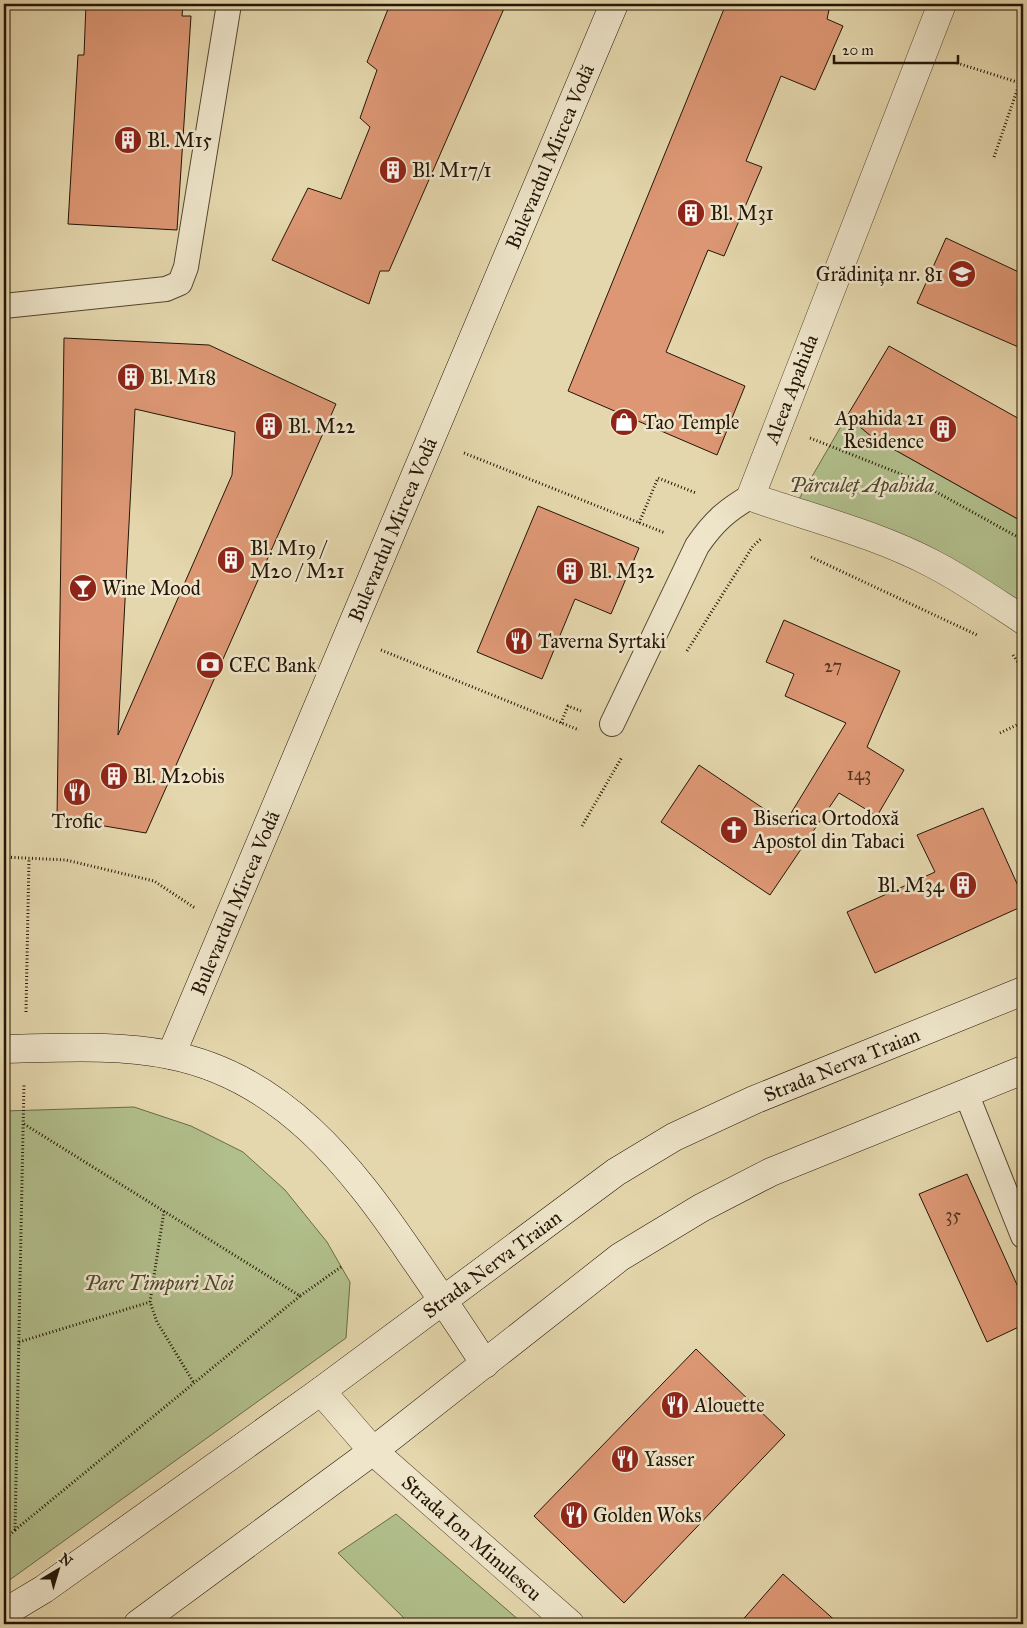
<svg xmlns="http://www.w3.org/2000/svg" width="1027" height="1628" viewBox="0 0 1027 1628" font-family="'IM FELL Great Primer',serif">
<style>
.green{fill:#b1bf8c;stroke:#6a6a4a}
.building{fill:#dd9774;stroke:#241507;fill-rule:evenodd}
.lines{fill:none;stroke-linecap:round;stroke-linejoin:round}
.lane-casing{stroke:#544630;stroke-width:26}
.street-casing{stroke:#544630;stroke-width:29}
.secondary-casing{stroke:#241507;stroke-width:29}
.path{stroke:#241507;stroke-width:3;stroke-dasharray:1 2.5;stroke-linecap:butt}
.lane{stroke:#eee5ca;stroke-width:24}
.street{stroke:#eee5ca;stroke-width:28}
.secondary{stroke:#eee5ca;stroke-width:28}
.labels{text-anchor:middle;stroke-width:5;stroke-linejoin:round;paint-order:stroke}
.number-label{font-size:18px;fill:#523622}
.poi-label{font-size:20px;fill:#241507;stroke:#eee5ca;text-anchor:start}
.street-label{font-size:20px;fill:#241507;stroke:#eee5ca}
.park-label{font-size:20px;font-style:italic;fill:#4e482f;stroke:#eee5ca}
</style>
<rect width="100%" height="100%" fill="#e5d7ad"/>
<filter id="stains"><feTurbulence type="fractalNoise" baseFrequency=".004" numOctaves="4"/><feColorMatrix values="0 0 0 0 .2 0 0 0 0 .09 0 0 0 0 .02 0 0 0 .5 -.17"/></filter>
<radialGradient id="worn" r=".72"><stop offset=".6" stop-color="#630" stop-opacity="0"/><stop offset="1" stop-color="#630" stop-opacity=".3"/></radialGradient>
<!-- green -->
<path class="green" d="M 847,416 L 872,437 L 1023,522 L 1023,620 L 792,511 Z
M 134,1107 L 191,1126 L 243,1152 L 285,1190 L 327,1242 L 350,1282 L 346,1338 L 4,1584 L 4,1111 Z
M 396,1514 L 520,1621 L 517,1624 L 410,1624 L 338,1553 Z"/>
<!-- building -->
<path class="building" d="M 86,4 L 183,4 L 182,16 L 191,16 L 177,230 L 68,224 L 78,55 L 84,55 Z
M 390,4 L 506,4 L 389,271 L 380,271 L 369,304 L 272,260 L 308,188 L 341,199 L 370,127 L 360,118 L 377,70 L 367,62 Z
M 726,4 L 812,4 L 829,10 L 827,19 L 843,26 L 815,90 L 781,76 L 746,161 L 762,167 L 724,256 L 708,250 L 666,352 L 745,386 L 717,455 L 568,391 Z
M 946,238 L 1023,274 L 1023,349 L 917,303 Z
M 64,338 L 209,345 L 336,404 L 146,833 L 57,818 ZM 135,409 L 235,432 L 232,475 L 118,735 Z
M 889,346 L 1023,421 L 1023,522 L 872,437 L 847,416 Z
M 538,506 L 639,548 L 611,614 L 575,599 L 542,679 L 477,652 Z
M 784,620 L 900,671 L 867,747 L 904,770 L 877,816 L 839,793 L 770,895 L 661,822 L 699,765 L 785,823 L 846,723 L 785,696 L 794,674 L 766,662 Z
M 983,808 L 1023,897 L 1023,906 L 875,973 L 847,912 L 935,872 L 917,835 Z
M 967,1174 L 1023,1298 L 1023,1325 L 987,1342 L 919,1194 Z
M 696,1349 L 785,1435 L 624,1603 L 534,1516 Z
M 783,1574 L 839,1624 L 739,1624 Z"/>
<g class="lines">
<defs>
<path id="lane" d="M 4,306 L 166,289 L 180,283 L 186,267 L 229,4
M 612,724 L 697,546 C 714,521 727,510 753,495
M 966,1093 L 1023,1236"/>
<g id="street">
<path d="M 942,4 L 752,493 L 757,499 C 815,519 878,535 933,564 C 964,580 994,601 1023,620"/>
<path id="s1" d="M 321,1391 L 373,1451 L 570,1624"/>
</g>
<g id="secondary">
<path d="M 4,1049 C 58,1048 116,1044 170,1055 C 282,1077 351,1166 411,1254 C 436,1290 461,1327 485,1364"/>
<path id="s2" d="M 171,1055 L 614,4"/>
<path id="s3" d="M 4,1613 L 44,1589 L 321,1391 L 616,1172 L 674,1137 L 754,1100 L 1023,991"/>
<path d="M 138,1624 L 373,1451 L 620,1257 L 701,1208 L 771,1172 L 1023,1070"/>
</g>
</defs>
<!-- lane casing -->
<use href="#lane" class="lane-casing"/>
<!-- street casing -->
<use href="#street" class="street-casing"/>
<!-- secondary casing -->
<use href="#secondary" class="secondary-casing"/>
<!-- path -->
<path class="path" d="M 957,63 L 1020,83
M 994,157 L 1023,73
M 810,438 L 911,478 L 1023,540
M 464,453 L 665,533
M 639,523 L 658,478 L 696,493
M 811,557 L 977,635
M 381,650 L 579,730
M 687,651 L 753,546 L 762,538
M 1013,655 L 1023,670
M 561,723 L 568,706 L 581,711
M 1000,733 L 1023,722
M 582,826 L 622,757
M 4,857 L 66,860 L 154,881 L 195,908
M 26,1012 L 29,858
M 24,1124 L 300,1296 L 341,1267
M 164,1211 L 150,1302 L 157,1322 L 194,1383
M 19,1342 L 150,1302
M 15,1530 L 300,1296
M 4,1540 L 15,1530 L 24,1083"/>
<!-- lane -->
<use href="#lane" class="lane"/>
<!-- street -->
<use href="#street" class="street"/>
<!-- secondary -->
<use href="#secondary" class="secondary"/>
</g>
<!-- icons -->
<defs>
<symbol id="building-disc" viewBox="-11 -11 22 22"><circle r="9.5" fill="#8f2418" stroke="#eee5ca"/><path d="M-4-6H4V6H1V3H-1V6H-4ZM-2.5-4.3h1.7v1.8h-1.7ZM.8-4.3h1.7v1.8H.8ZM-2.5-1h1.7V.8h-1.7ZM.8-1h1.7V.8H.8Z" fill="#fff"/></symbol>
<symbol id="school-disc" viewBox="-11 -11 22 22"><circle r="9.5" fill="#8f2418" stroke="#eee5ca"/><path d="M0-5L7-2L0 1L-7-2ZM-4 1L0 2.5L4 1V4Q0 6-4 4Z" fill="#fff"/></symbol>
<symbol id="shop-disc" viewBox="-11 -11 22 22"><circle r="9.5" fill="#8f2418" stroke="#eee5ca"/><path d="M-5-2.5h2.3a2.7 3.5 0 0 1 5.4 0H5L5.5 6h-11ZM-1.5-2.5h3a1.5 2.3 0 0 0-3 0Z" fill="#fff"/></symbol>
<symbol id="bar-disc" viewBox="-11 -11 22 22"><circle r="9.5" fill="#8f2418" stroke="#eee5ca"/><path d="M-6-5H6L.8 .8V4.5H3.5V6h-7V4.5H-.8V.8Z" fill="#fff"/></symbol>
<symbol id="restaurant-disc" viewBox="-11 -11 22 22"><circle r="9.5" fill="#8f2418" stroke="#eee5ca"/><path d="M-5-6h1v4h1v-4h1v4h1v-4h1v5L-1.5 .5V6h-2V.5L-5-1ZM5-6V6H3V1.5H1.5Q1.5-4 5-6Z" fill="#fff"/></symbol>
<symbol id="bank-disc" viewBox="-11 -11 22 22"><circle r="9.5" fill="#8f2418" stroke="#eee5ca"/><path d="M-6-4H6V4H-6ZM0-2.3a2.3 2.3 0 1 0 0 4.6a2.3 2.3 0 1 0 0-4.6Z" fill="#fff"/></symbol>
<symbol id="church-disc" viewBox="-11 -11 22 22"><circle r="9.5" fill="#8f2418" stroke="#eee5ca"/><path d="M-1.2-6h2.4v3.5h3.3v2.4h-3.3V6h-2.4V-.1h-3.3v-2.4h3.3Z" fill="#fff"/></symbol>
</defs>
<g fill-rule="evenodd">
<use href="#building-disc" x="112" y="124" width="32" height="32"/>
<use href="#building-disc" x="377" y="154" width="32" height="32"/>
<use href="#building-disc" x="675" y="197" width="32" height="32"/>
<use href="#school-disc" x="946" y="258" width="32" height="32"/>
<use href="#building-disc" x="115" y="361" width="32" height="32"/>
<use href="#shop-disc" x="608" y="406" width="32" height="32"/>
<use href="#building-disc" x="253" y="410" width="32" height="32"/>
<use href="#building-disc" x="927" y="413" width="32" height="32"/>
<use href="#building-disc" x="215" y="544" width="32" height="32"/>
<use href="#building-disc" x="554" y="555" width="32" height="32"/>
<use href="#bar-disc" x="67" y="572" width="32" height="32"/>
<use href="#restaurant-disc" x="503" y="625" width="32" height="32"/>
<use href="#bank-disc" x="194" y="649" width="32" height="32"/>
<use href="#building-disc" x="98" y="760" width="32" height="32"/>
<use href="#restaurant-disc" x="61" y="776" width="32" height="32"/>
<use href="#church-disc" x="718" y="814" width="32" height="32"/>
<use href="#building-disc" x="947" y="869" width="32" height="32"/>
<use href="#restaurant-disc" x="659" y="1389" width="32" height="32"/>
<use href="#restaurant-disc" x="609" y="1443" width="32" height="32"/>
<use href="#restaurant-disc" x="558" y="1499" width="32" height="32"/>
</g>
<g class="labels">
<!-- number labels -->
<g class="number-label">
<text x="833" y="672">27</text>
<text x="859" y="780">143</text>
<text x="953" y="1221">35</text>
</g>
<!-- poi labels -->
<g class="poi-label">
<text x="147" y="147">Bl. M15</text>
<text x="412" y="177">Bl. M17/1</text>
<text x="710" y="220">Bl. M31</text>
<text x="943" y="281" text-anchor="end">Grădinița nr. 81</text>
<text x="150" y="384">Bl. M18</text>
<text x="924" y="425" text-anchor="end">Apahida 21<tspan x="924" dy="23">Residence</tspan></text>
<text x="643" y="429">Tao Temple</text>
<text x="288" y="433">Bl. M22</text>
<text x="250" y="555">Bl. M19 /<tspan x="250" dy="23">M20 / M21</tspan></text>
<text x="589" y="578">Bl. M32</text>
<text x="102" y="595">Wine Mood</text>
<text x="538" y="648">Taverna Syrtaki</text>
<text x="229" y="672">CEC Bank</text>
<text x="133" y="783">Bl. M20bis</text>
<text x="753" y="825">Biserica Ortodoxă<tspan x="753" dy="23">Apostol din Tabaci</tspan></text>
<text x="77" y="828" text-anchor="middle">Trofic</text>
<text x="944" y="892" text-anchor="end">Bl. M34</text>
<text x="694" y="1412">Alouette</text>
<text x="644" y="1466">Yasser</text>
<text x="593" y="1522">Golden Woks</text>
</g>
<!-- street labels -->
<g class="street-label">
<text dy="7" stroke="none"><textPath href="#s2" startOffset="975">Bulevardul Mircea Vodă</textPath></text>
<text transform="translate(791 389) rotate(-69)" y="7">Aleea Apahida</text>
<text dy="7" stroke="none"><textPath href="#s2" startOffset="570">Bulevardul Mircea Vodă</textPath></text>
<text dy="7" stroke="none"><textPath href="#s2" startOffset="165">Bulevardul Mircea Vodă</textPath></text>
<text dy="7" stroke="none"><textPath href="#s3" startOffset="1005">Strada Nerva Traian</textPath></text>
<text dy="7" stroke="none"><textPath href="#s3" startOffset="600">Strada Nerva Traian</textPath></text>
<text dy="7" stroke="none"><textPath href="#s1" startOffset="211">Strada Ion Minulescu</textPath></text>
</g>
<!-- park labels -->
<g class="park-label">
<text x="862" y="492">Părculeț Apahida</text>
<text x="159" y="1290">Parc Timpuri Noi</text>
</g>
</g>
<!-- margin -->
<rect width="1027" height="1628" fill="none" stroke="#e5d7ad" stroke-width="20"/>
<rect x="5" y="5" width="1017" height="1618" fill="none" stroke="#241507" stroke-width="2.5"/>
<rect x="10" y="10" width="1007" height="1608" fill="none" stroke="#241507"/>
<!-- north arrow -->
<g transform="translate(58 1570) rotate(38)" stroke="#eee5ca" stroke-width="4" paint-order="stroke">
<path d="M0-4L9 19L0 12L-9 19Z" fill="#241507"/>
<text y="-8" font-size="14" font-weight="bold" text-anchor="middle" fill="#241507">N</text>
</g>
<!-- scale -->
<path d="M834 55v8h124v-8" fill="none" stroke="#241507" stroke-width="2.5"/>
<text x="842" y="55" font-size="15" fill="#241507" stroke="#eee5ca" stroke-width="4" paint-order="stroke">20 m</text>
<rect width="100%" height="100%" filter="url(#stains)"/>
<rect width="100%" height="100%" fill="url(#worn)"/>
</svg>
